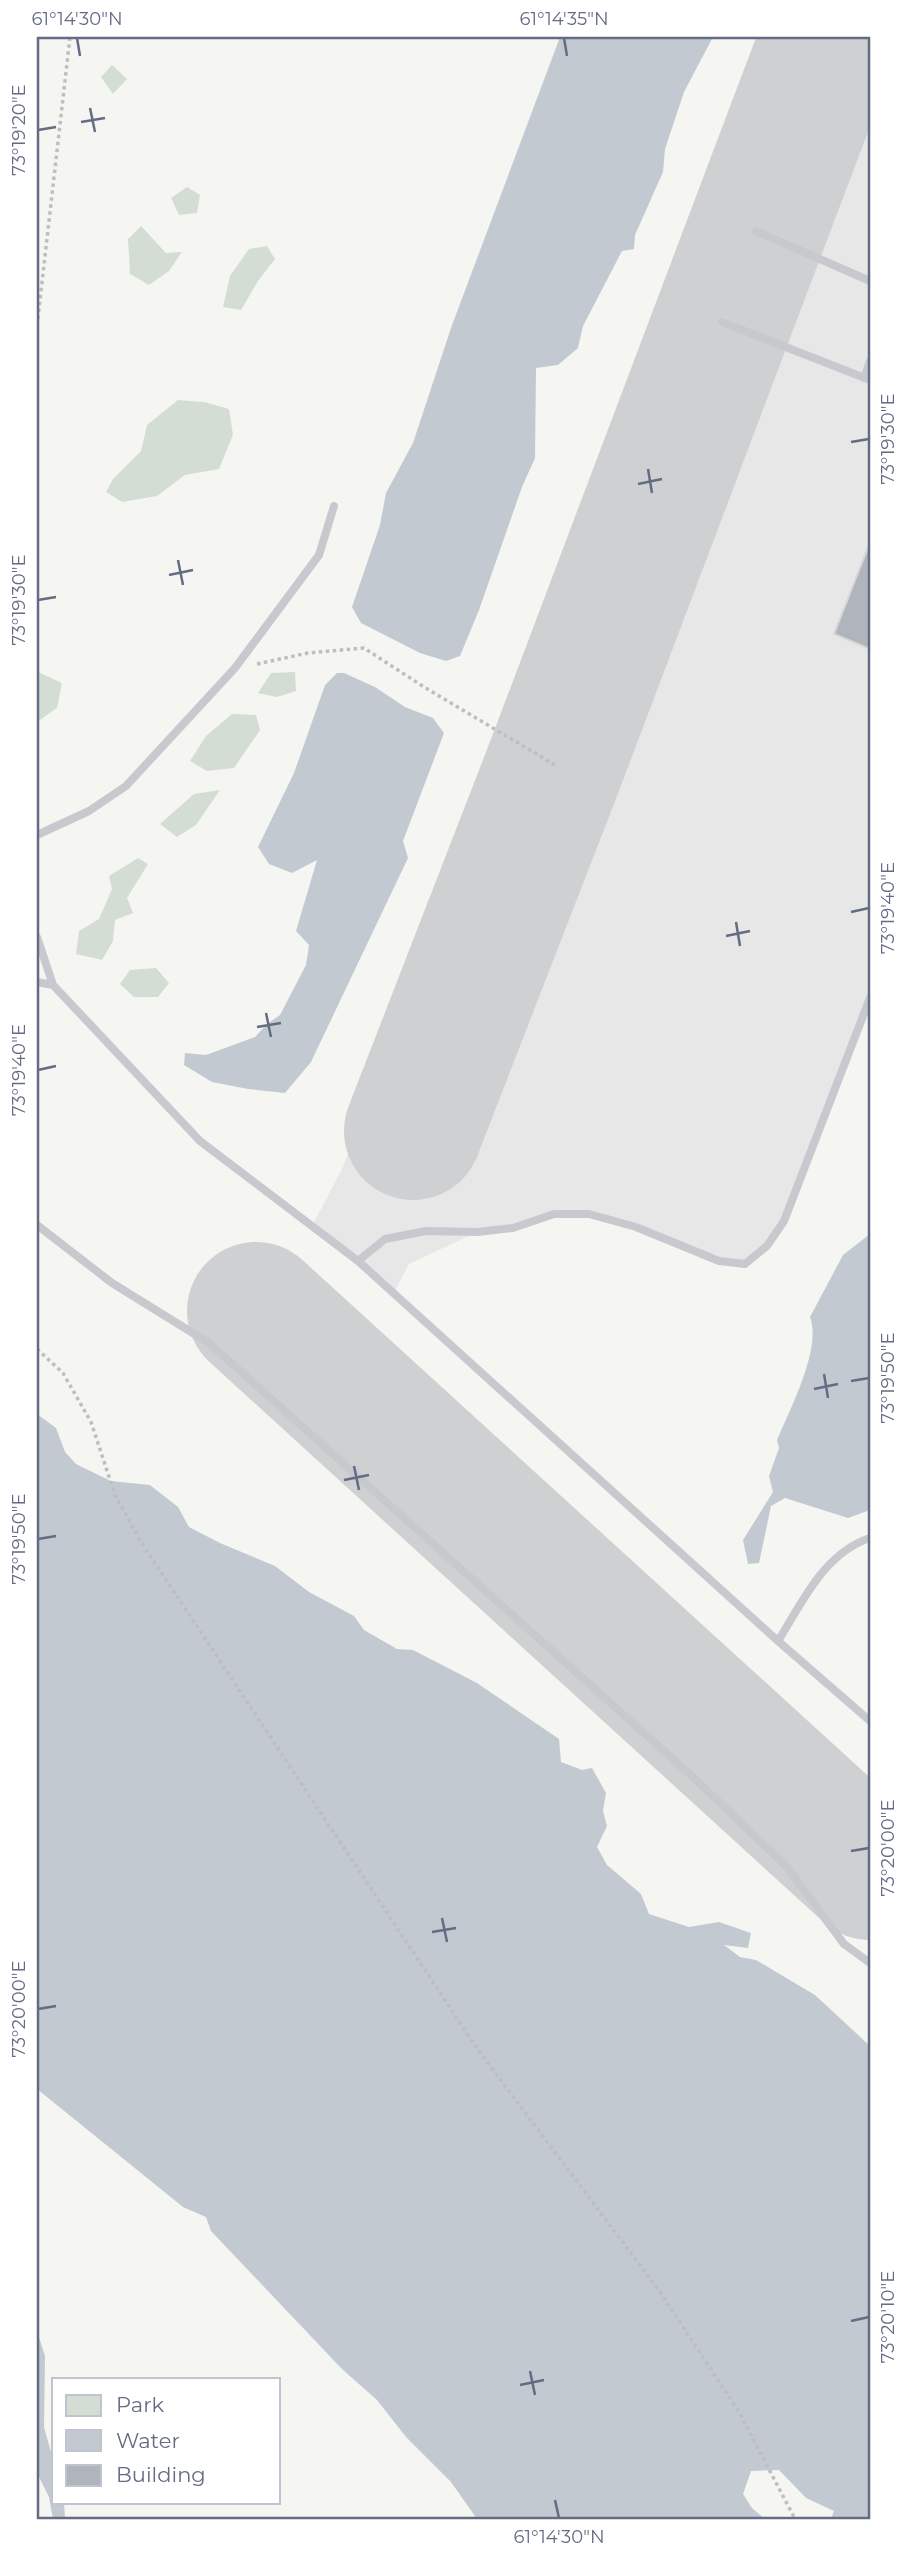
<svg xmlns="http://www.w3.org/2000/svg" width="907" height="2556" viewBox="0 0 907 2556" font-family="Montserrat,sans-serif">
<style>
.built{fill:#e6e7e6}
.green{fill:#d4ddd3}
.water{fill:#c3c9d1}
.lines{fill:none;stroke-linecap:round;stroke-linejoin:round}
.runway{stroke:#ced0d2;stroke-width:138}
.building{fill:#b0b4bc;stroke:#d7d7d5;stroke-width:2}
.path{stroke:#bdbec1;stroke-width:3.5;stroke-dasharray:3.5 3.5;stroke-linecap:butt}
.service{stroke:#c8c9ce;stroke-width:8}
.ticks{fill:none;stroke:#646c84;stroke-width:2.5}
.neatline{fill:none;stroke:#646c84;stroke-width:2.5}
.ticks-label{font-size:18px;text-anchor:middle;fill:#646c84}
</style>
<rect width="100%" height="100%" fill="#f5f6f2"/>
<!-- built -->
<path class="built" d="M 768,37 L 870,37 L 870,998 L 780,1227 L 745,1264 L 694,1251 L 589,1214 L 535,1220 L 477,1232 L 409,1264 L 394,1293 L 312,1226 L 342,1169 Z"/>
<!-- green -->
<path class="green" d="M 112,65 L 127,79 L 113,94 L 101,77 Z
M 187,187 L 200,195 L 197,213 L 179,215 L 171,198 Z
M 141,226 L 166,253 L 182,252 L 169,271 L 149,285 L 130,274 L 128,239 Z
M 267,246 L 275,259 L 258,281 L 241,310 L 223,307 L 230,276 L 249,249 Z
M 178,400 L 204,402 L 229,409 L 233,435 L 219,469 L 185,475 L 157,496 L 122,502 L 106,492 L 113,479 L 141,451 L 147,425 Z
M 38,672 L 62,683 L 57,708 L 37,722 Z
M 295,672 L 296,691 L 277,697 L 258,693 L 271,673 Z
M 232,714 L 256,715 L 260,730 L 234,768 L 207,771 L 190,761 L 206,736 Z
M 220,790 L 196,825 L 177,837 L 160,824 L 194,794 Z
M 138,858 L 148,864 L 127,898 L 133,913 L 115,920 L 113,941 L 102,960 L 76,954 L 79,931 L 99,919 L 112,889 L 109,876 Z
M 156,968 L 169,983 L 158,997 L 134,997 L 120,984 L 130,970 Z"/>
<!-- water -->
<path class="water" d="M 560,37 L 713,37 L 684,92 L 665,149 L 663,172 L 635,235 L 634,249 L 622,251 L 583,326 L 578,348 L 558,365 L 536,368 L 535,458 L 522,487 L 479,610 L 460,656 L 446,661 L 420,653 L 361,623 L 352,607 L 380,525 L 386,493 L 413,443 L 451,328 Z
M 337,673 L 344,673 L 375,687 L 405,707 L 433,718 L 444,733 L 403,841 L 408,858 L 311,1062 L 285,1093 L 248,1089 L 212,1082 L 184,1065 L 185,1053 L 206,1055 L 255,1037 L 267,1024 L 280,1015 L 306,965 L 309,945 L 296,931 L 317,860 L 292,873 L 269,864 L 258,847 L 294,773 L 325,685 Z
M 870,1234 L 870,1510 L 848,1518 L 785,1498 L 771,1506 L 759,1563 L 748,1564 L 743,1540 L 773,1492 L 769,1476 L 779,1448 L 777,1440 C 790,1409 822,1348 810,1317 L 843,1255 Z
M 37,1414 L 56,1428 L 65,1452 L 76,1464 L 111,1481 L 150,1485 L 178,1507 L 189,1527 L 220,1543 L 275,1566 L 309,1592 L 354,1616 L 364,1630 L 397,1649 L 413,1650 L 477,1683 L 559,1739 L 561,1762 L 582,1770 L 592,1768 L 606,1793 L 603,1811 L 607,1826 L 597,1847 L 607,1865 L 641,1894 L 649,1914 L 689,1927 L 719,1922 L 751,1933 L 748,1948 L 724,1945 L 740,1957 L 756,1960 L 815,1995 L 870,2046 L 870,2519 L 831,2519 L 834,2511 L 806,2498 L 779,2470 L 751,2471 L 743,2494 L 752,2508 L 765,2519 L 477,2519 L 451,2482 L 406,2437 L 377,2400 L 342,2369 L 211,2231 L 206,2217 L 183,2207 L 37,2089 Z
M 37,2331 L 45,2356 L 44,2427 L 54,2463 L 54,2502 L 64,2502 L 65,2519 L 53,2519 L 49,2497 L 37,2473 Z"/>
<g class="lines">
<!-- runway -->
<path class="runway" d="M 413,1131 L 555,765 L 830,37
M 256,1311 L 870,1871"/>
</g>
<!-- building -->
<path class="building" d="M 869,545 L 870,545 L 870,649 L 834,634 Z"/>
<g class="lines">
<!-- path -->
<path class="path" d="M 37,326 L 70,37
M 257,664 L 308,653 L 364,648 L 424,687 L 555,765
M 37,1349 L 63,1373 L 91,1422 L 115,1495 L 141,1542 L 478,2050 L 658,2289 L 739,2412 L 795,2519"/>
<!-- service -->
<path class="service" d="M 756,231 L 870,281
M 722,322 L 870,380
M 864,378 L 870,361
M 37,835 L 89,811 L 126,786 L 235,668 L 319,555 L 334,506
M 37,937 L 53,985
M 37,982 L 53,985 L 200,1141 L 358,1261 L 778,1641 L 870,1721
M 37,1225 L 112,1283 L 209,1343 L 693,1777 L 787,1867 L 844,1944 L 870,1963
M 358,1261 L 385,1239 L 426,1231 L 477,1232 L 513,1228 L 554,1214 L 589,1214 L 636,1227 L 719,1261 L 745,1264 L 767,1246 L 784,1221 L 870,998
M 778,1641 C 802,1603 824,1553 870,1538"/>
</g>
<!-- ticks -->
<path class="ticks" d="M 77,38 L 80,56M 564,38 L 567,56M 90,108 L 95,132M 81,122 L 105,118M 38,130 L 56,127M 851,442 L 869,439M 648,469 L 652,493M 638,484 L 662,479M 178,560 L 183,585M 169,575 L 193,570M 38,600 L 56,597M 851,912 L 869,908M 736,922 L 740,946M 726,936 L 750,931M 266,1013 L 271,1037M 257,1027 L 281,1023M 38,1070 L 56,1066M 824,1374 L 828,1398M 851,1381 L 869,1378M 814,1389 L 838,1384M 354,1466 L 359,1490M 344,1480 L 369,1475M 38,1539 L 56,1536M 851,1851 L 869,1848M 442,1918 L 447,1942M 432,1932 L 456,1928M 38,2009 L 56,2006M 851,2321 L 869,2317M 530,2371 L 535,2395M 520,2385 L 544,2380M 555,2500 L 559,2518"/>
<!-- border -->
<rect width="907" height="2556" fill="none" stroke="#ffffff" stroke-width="77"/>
<!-- legend -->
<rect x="52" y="2378" width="228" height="126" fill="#ffffff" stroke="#c1c4ce" stroke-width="2"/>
<rect x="66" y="2395" width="35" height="21" fill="#d4ddd3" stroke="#c1c4ce" stroke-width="2"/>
<text x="116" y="2412" font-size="21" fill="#646c84">Park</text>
<rect x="66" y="2430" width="35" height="21" fill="#c3c9d1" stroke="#c1c4ce" stroke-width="2"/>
<text x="116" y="2448" font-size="21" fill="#646c84">Water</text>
<rect x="66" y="2465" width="35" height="21" fill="#b0b4bc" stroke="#c1c4ce" stroke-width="2"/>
<text x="116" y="2482" font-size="21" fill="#646c84">Building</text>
<rect x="38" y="38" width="831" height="2480" class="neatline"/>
<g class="ticks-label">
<text x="77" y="25">61°14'30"N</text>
<text x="564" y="25">61°14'35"N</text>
<text transform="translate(19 130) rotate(-90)" y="6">73°19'20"E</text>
<text transform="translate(888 439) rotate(-90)" y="6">73°19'30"E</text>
<text transform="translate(19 600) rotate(-90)" y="6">73°19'30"E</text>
<text transform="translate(888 908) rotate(-90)" y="6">73°19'40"E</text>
<text transform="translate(19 1070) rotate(-90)" y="6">73°19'40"E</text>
<text transform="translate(888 1378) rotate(-90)" y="6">73°19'50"E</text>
<text transform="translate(19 1539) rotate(-90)" y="6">73°19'50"E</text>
<text transform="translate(888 1848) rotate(-90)" y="6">73°20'00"E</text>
<text transform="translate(19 2009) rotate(-90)" y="6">73°20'00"E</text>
<text transform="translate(888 2317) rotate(-90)" y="6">73°20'10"E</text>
<text x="559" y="2543">61°14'30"N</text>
</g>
</svg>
